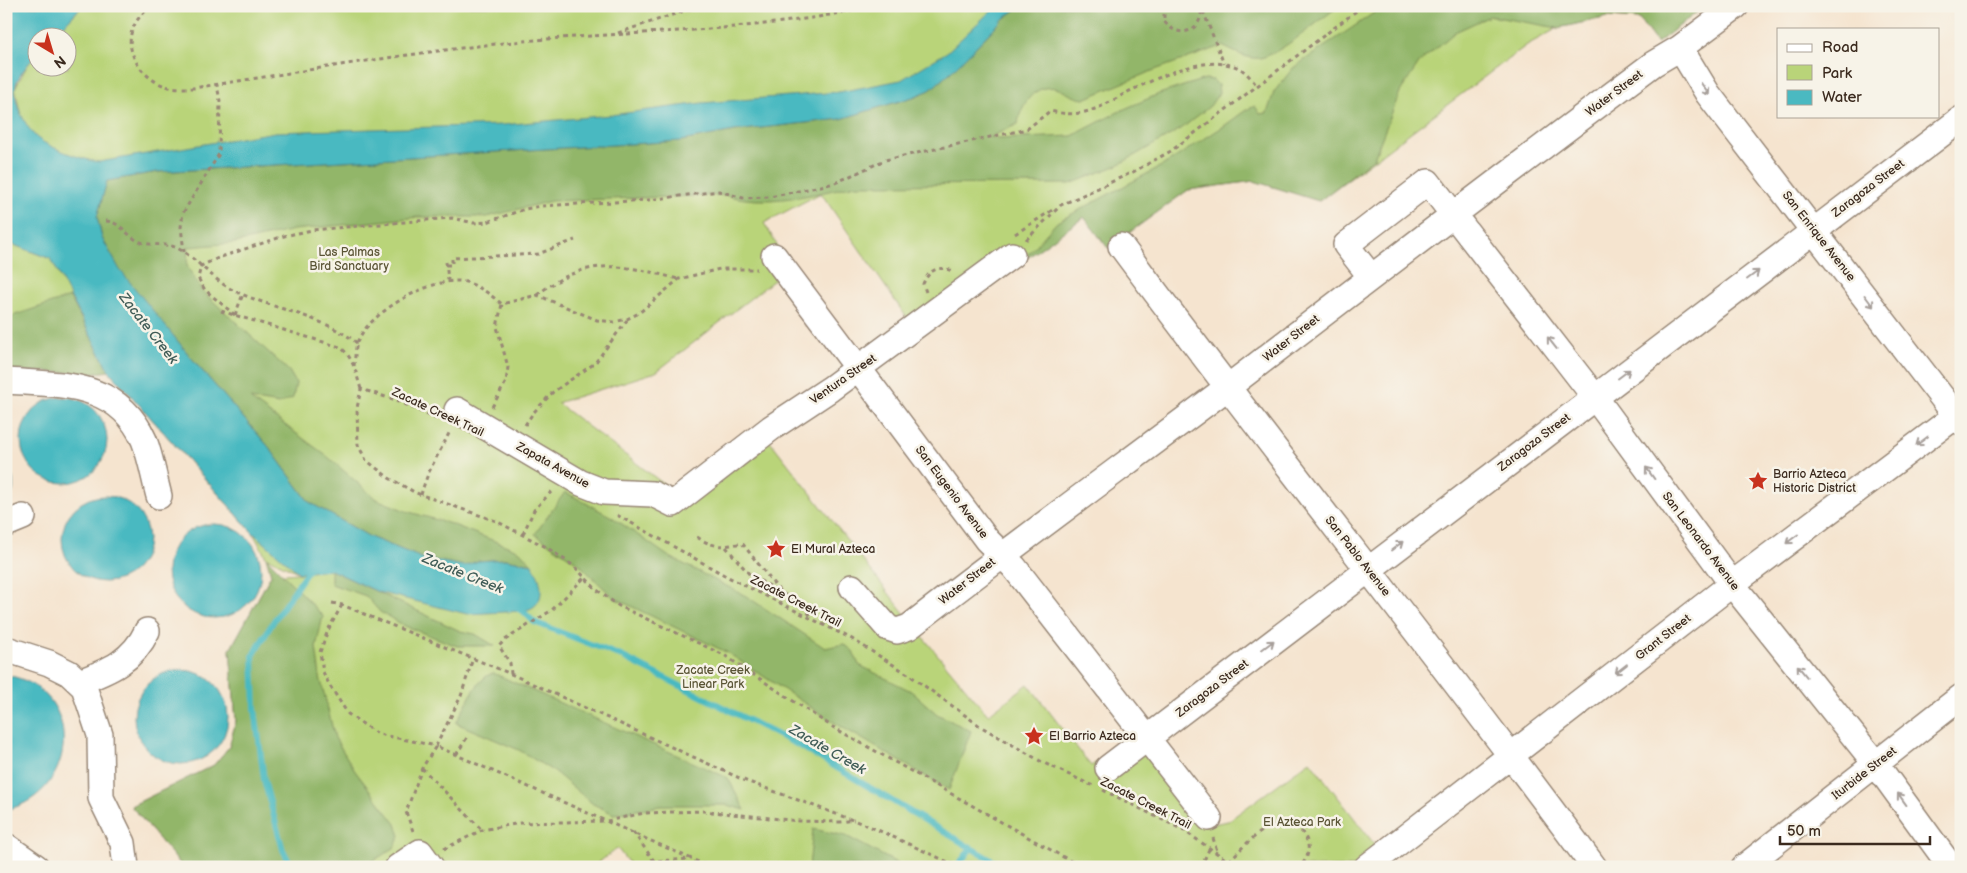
<svg xmlns="http://www.w3.org/2000/svg" width="1967" height="873" viewBox="0 0 1967 873" font-family="'Balsamiq Sans',sans-serif">
<style>
.green{fill:#b9d479;stroke:#7a7f4c}
.forest{fill:#92b669;stroke:#667044}
.water{fill:#4ab9c1;stroke:#427270}
.lines{fill:none;stroke-linecap:round;stroke-linejoin:round}
.stream{stroke:#4ab9c1;stroke-width:6}
.minor-casing{stroke:#988776;stroke-width:28}
.path{stroke:#988776;stroke-width:3;stroke-dasharray:4 4;stroke-linecap:butt}
.minor{stroke:#fff;stroke-width:25}
.oneway{stroke:#a79f9a}
.labels{text-anchor:middle;stroke-width:5;stroke-linejoin:round;paint-order:stroke}
.street-label{font-size:12px;fill:#3b2a1e;stroke:#f7f3e8}
.park-label{font-size:12px;fill:#5a5435;stroke:#f7f3e8}
.poi-label{font-size:12px;fill:#3b2a1e;stroke:#f7f3e8;text-anchor:start}
.water-label{font-size:14px;font-style:italic;fill:#405c57;stroke:#f7f3e8}
</style>
<rect width="100%" height="100%" fill="#f7f3e8"/>
<filter id="ink" filterUnits="userSpaceOnUse"><feTurbulence type="fractalNoise" baseFrequency=".02" numOctaves="2"/><feDisplacementMap in="SourceGraphic" scale="10" xChannelSelector="R" yChannelSelector="G"/><feConvolveMatrix kernelMatrix="1 2 1 2 8 2 1 2 1" color-interpolation-filters="sRGB"/></filter>
<filter id="wash" filterUnits="userSpaceOnUse"><feTurbulence type="fractalNoise" baseFrequency=".0096" numOctaves="4" result="noise"/><feDisplacementMap in="SourceGraphic" scale="20" xChannelSelector="R" yChannelSelector="G"/><feGaussianBlur stdDeviation="1.12" result="paint"/><feColorMatrix in="noise" values="0 0 0 0 0 0 0 0 0 0 0 0 0 0 0 0 0 1.4 0 .05"/><feComposite in="paint" operator="in"/></filter>
<g filter="url(#wash)">
<rect width="100%" height="100%" fill="#f5e4cf"/>
<!-- green -->
<path class="green" d="M 82,6 L 1705,6 L 1657,43 L 1639,19 L 1608,17 L 1558,28 L 1527,45 L 1319,201 L 1254,181 L 1188,190 L 1108,248 L 1084,217 L 1020,263 L 907,318 L 821,193 L 764,223 L 777,245 L 778,277 L 656,372 L 557,403 L 673,491 L 760,428 L 922,636 L 988,715 L 1028,684 L 1091,766 L 1101,759 L 1144,749 L 1207,825 L 1228,821 L 1310,761 L 1392,867 L 632,867 L 617,848 L 593,867 L 183,867 L 131,806 L 214,765 L 229,747 L 236,721 L 230,650 L 271,575 L 299,573 L 306,576 L 266,557 L 253,533 L 109,371 L 95,373 L 6,371 L 6,242 L 51,259 L 15,88 L 28,64 L 37,54 L 38,68 L 68,68 L 68,38 L 53,37 Z"/>
<!-- forest -->
<path class="forest" d="M 1021,6 L 1339,6 C 1321,19 1279,55 1260,58 C 1248,60 1233,51 1222,46 L 1152,71 L 1084,99 C 1074,98 1068,93 1059,89 C 1036,81 1020,105 1018,124 L 990,137 L 998,139 L 1072,136 L 1122,110 L 1159,94 L 1205,79 L 1213,80 L 1218,85 L 1219,93 L 1210,106 L 1181,129 L 1118,165 L 1070,184 L 855,185 C 812,195 767,207 725,195 L 551,201 L 487,217 L 419,217 L 294,230 L 235,243 L 188,247 L 187,266 L 202,291 L 289,371 L 296,383 L 293,398 L 279,404 L 250,399 L 328,457 L 376,499 L 406,511 L 451,524 L 520,551 L 532,564 L 505,559 L 478,561 L 464,566 L 422,558 L 370,537 L 309,502 L 268,446 L 198,366 L 120,271 L 102,238 L 97,217 L 107,181 L 157,172 L 681,141 L 734,131 L 841,119 L 913,97 L 930,90 L 954,69 L 1003,19 Z
M 1384,6 L 1705,6 L 1657,43 L 1639,19 L 1608,17 L 1558,28 L 1490,16 L 1455,32 L 1420,62 L 1400,92 L 1374,158 L 1319,201 L 1254,181 L 1188,190 L 1108,248 L 1084,217 L 1020,263 L 1057,222 L 1167,163 L 1224,126 L 1246,110 L 1255,106 L 1260,114 L 1267,113 L 1274,92 L 1293,68 Z
M 70,297 L 109,371 L 95,373 L 6,371 L 6,318 Z
M 565,492 L 612,517 L 668,556 L 746,596 L 825,648 L 844,644 L 853,651 L 859,665 L 911,691 L 937,714 L 971,731 L 949,790 L 830,720 L 728,653 L 614,598 L 578,563 L 535,534 Z
M 266,557 L 323,616 L 316,647 L 320,677 L 335,738 L 355,771 L 396,824 L 400,836 L 394,848 L 363,867 L 183,867 L 131,806 L 214,765 L 229,747 L 236,721 L 230,650 L 271,575 Z
M 331,570 L 460,631 L 475,634 L 495,646 L 457,646 L 405,626 L 380,612 L 366,596 L 331,584 Z
M 493,673 L 728,778 L 745,810 L 727,805 L 666,805 L 614,814 L 593,804 L 556,773 L 519,750 L 456,723 C 465,708 476,678 493,673 Z
M 813,829 L 846,836 L 904,867 L 809,867 Z"/>
<!-- water -->
<path class="water" d="M 6,6 L 82,6 L 53,37 L 38,38 L 37,54 C 30,62 15,78 15,90 C 15,105 25,125 35,136 C 46,147 84,160 99,162 L 275,132 L 502,125 L 611,115 L 702,103 L 839,92 L 901,80 L 947,52 L 996,6 L 1021,6 L 1003,19 L 954,69 L 930,90 L 913,97 L 841,119 L 734,131 L 681,141 L 157,172 L 107,181 L 97,217 L 102,238 L 120,270 L 198,366 L 268,446 L 309,502 L 370,537 L 422,558 L 464,566 L 478,561 L 505,559 L 532,564 C 542,580 549,606 523,611 L 467,614 L 378,592 L 331,570 L 299,573 L 253,533 L 109,371 L 51,259 L 6,242 Z
M21 440a43 43 0 1 1 86 0a43 43 0 1 1-86 0Z
M 6,466 C 17,478 15,493 6,506 Z
M62 539a43 43 0 1 1 86 0a43 43 0 1 1-86 0Z
M167 571a47 47 0 1 1 94 0a47 47 0 1 1-94 0Z
M134 717a47 47 0 1 1 94 0a47 47 0 1 1-94 0Z
M 6,675 C 84,688 81,792 6,810 Z"/>
<g class="lines">
<!-- stream -->
<path class="stream" d="M 516,608 L 523,611 L 534,622 L 621,656 L 800,746 L 1003,867
M 292,867 L 283,850 L 264,780 L 255,709 L 253,656 L 273,622 L 311,566
M 957,867 L 971,848"/>
</g>
</g>
<g filter="url(#ink)">
<g class="lines">
<defs>
<path id="minor" d="M 1680,48 L 1708,94 L 1961,422
M 1121,246 C 1276,455 1440,657 1594,867
M 774,256 L 987,540 L 1014,567 L 1209,818
M 1371,277 L 1346,245 L 1428,182 L 1594,396 L 1732,584 L 1876,764 L 1951,867
M 6,381 C 61,385 118,381 144,440 C 151,458 154,478 159,496
M 457,410 L 581,483 L 604,492 L 653,494 L 673,504
M 673,504 L 771,428 L 830,389 L 1012,255
M 6,524 L 23,517
M 852,587 L 888,628 L 897,631 L 909,627 C 1014,545 1122,467 1228,387 C 1369,279 1511,170 1653,64 L 1680,48 L 1736,6
M 6,649 L 49,663 L 69,673 L 84,687 L 100,735 L 101,798 L 123,843 L 126,867
M 79,682 C 109,671 133,661 147,631
M 1108,768 L 1961,119
M 6,846 L 36,867
M 398,867 L 420,852 L 431,867
M 1367,867 L 1732,584 L 1961,412
M 1744,867 L 1961,697"/>
</defs>
<!-- minor casing -->
<use href="#minor" class="minor-casing"/>
<!-- path -->
<path class="path" d="M 151,6 C 146,11 138,17 135,24 C 120,49 143,81 169,87 C 176,88 185,88 193,88 C 299,72 406,53 514,42 C 633,30 756,34 873,6
M 1164,6 L 1164,21 C 1178,41 1204,31 1201,7
M 1203,11 L 1224,64
M 618,33 L 699,6
M 106,221 C 120,222 127,235 138,241 C 151,247 168,242 179,249 C 200,261 214,282 237,292 C 276,310 323,316 357,343
M 1015,234 L 1054,209
M 1026,240 L 1061,205 L 1133,172 L 1171,151 L 1363,6
M 184,252 L 181,227 L 183,213 L 219,154 L 220,101 L 217,85
M 446,262 L 448,280
M 446,265 L 452,265 L 452,258 L 538,254 L 575,240
M 926,292 L 923,284 C 929,270 938,265 952,271
M 537,295 C 586,256 622,264 678,279
M 221,311 L 340,347 C 354,358 356,374 361,389
M 235,315 L 205,290 L 198,278 L 201,266 L 218,258 L 284,236 L 312,230 L 439,219 L 452,218 L 474,223 L 487,222 L 525,209 L 541,206 L 648,200 L 719,191 L 743,198 L 770,197 L 835,183 L 885,160 L 1027,129 L 1050,111 C 1060,113 1070,115 1080,113 C 1100,110 1115,98 1132,90 C 1162,76 1201,56 1234,66 C 1244,69 1251,78 1257,86
M 235,315 L 243,294
M 354,366 C 355,359 355,350 357,343 C 367,313 435,274 466,282 C 479,286 491,295 502,304
M 492,407 L 506,382 L 508,367 L 497,327 L 502,304 L 537,295 L 597,320 L 614,322 L 627,319 L 639,313 L 679,279 L 720,269 L 757,269
M 437,419 L 398,401 L 361,389 L 357,408 L 358,445 L 366,460 L 389,478 L 416,493 L 496,521 L 546,547 L 574,566 L 597,590 L 619,606 L 724,655 L 831,726 L 1081,867
M 525,425 L 533,413 L 553,392 L 595,363 L 627,320
M 421,495 C 428,468 439,455 450,431
M 617,515 L 728,577 L 852,639 L 908,674 L 980,726 L 1042,762 L 1093,786
M 523,534 L 534,510 L 553,490
M 697,537 C 714,548 723,547 742,543 L 781,593 L 799,602 L 811,616
M 726,547 L 750,575 L 780,592
M 332,603 L 342,605 L 511,674 L 746,781 L 869,826 L 959,867
M 342,605 L 328,630 L 320,652 L 323,672 L 330,686 L 348,714 L 378,734 L 436,746 L 461,696 L 473,658
M 511,674 L 510,663 L 499,646 L 505,640 L 552,610 L 586,576
M 456,755 L 468,736
M 422,768 L 482,830
M 1103,790 L 1183,830 L 1237,867
M 413,831 L 406,812 L 422,768 L 436,746 L 710,867
M 633,832 L 654,861 L 692,859
M 1213,838 L 1218,854
M 444,849 L 482,830 L 520,823 L 607,821 L 644,813 L 703,811 L 799,821 L 840,822 L 854,820
M 1229,861 C 1247,843 1262,825 1288,822 C 1307,830 1316,850 1300,867
M 1201,867 L 1210,847"/>
<!-- minor -->
<use href="#minor" class="minor"/>
</g>
<!-- one-way arrows -->
<defs><path id="oneway-shaft" d="M-6 0H5M1.5-3L5.5 0L1.5 3" fill="none" stroke-width="1.6" stroke-linecap="round" stroke-linejoin="round" transform="scale(1.25)"/></defs>
<g class="oneway">
<use href="#oneway-shaft" transform="translate(1705 89) rotate(57)"/>
<use href="#oneway-shaft" transform="translate(1753 275) rotate(-37)"/>
<use href="#oneway-shaft" transform="translate(1869 301) rotate(53)"/>
<use href="#oneway-shaft" transform="translate(1552 343) rotate(-128)"/>
<use href="#oneway-shaft" transform="translate(1624 374) rotate(-37)"/>
<use href="#oneway-shaft" transform="translate(1922 441) rotate(143)"/>
<use href="#oneway-shaft" transform="translate(1650 473) rotate(-126)"/>
<use href="#oneway-shaft" transform="translate(1792 539) rotate(143)"/>
<use href="#oneway-shaft" transform="translate(1397 546) rotate(-37)"/>
<use href="#oneway-shaft" transform="translate(1268 645) rotate(-37)"/>
<use href="#oneway-shaft" transform="translate(1621 669) rotate(142)"/>
<use href="#oneway-shaft" transform="translate(1802 671) rotate(-129)"/>
<use href="#oneway-shaft" transform="translate(1902 799) rotate(-126)"/>
</g>
</g>
<!-- icons -->
<defs>
<symbol id="sight-bare" viewBox="-9 -9 18 18"><path d="M0-6L1.8-2.2L6-1.7L2.9 1.2L3.7 5.4L0 3.3L-3.7 5.4L-2.9 1.2L-6-1.7L-1.8-2.2Z" fill="#c8321e" stroke="#f7f3e8" stroke-width="2.5" paint-order="stroke"/></symbol>
</defs>
<g fill-rule="evenodd">
<use href="#sight-bare" x="1744" y="467" width="28" height="28"/>
<use href="#sight-bare" x="762" y="535" width="28" height="28"/>
<use href="#sight-bare" x="1020" y="722" width="28" height="28"/>
</g>
<g class="labels">
<!-- street labels -->
<g class="street-label">
<text transform="translate(1614 93) rotate(-37)" y="4">Water Street</text>
<text transform="translate(1868 188) rotate(-37)" y="4">Zaragoza Street</text>
<text transform="translate(1819 236) rotate(52)" y="4">San Enrique Avenue</text>
<text transform="translate(1291 338) rotate(-38)" y="4">Water Street</text>
<text transform="translate(843 379) rotate(-35)" y="4">Ventura Street</text>
<text transform="translate(438 412) rotate(25)" y="4">Zacate Creek Trail</text>
<text transform="translate(1534 442) rotate(-37)" y="4">Zaragoza Street</text>
<text transform="translate(553 465) rotate(29)" y="4">Zapata Avenue</text>
<text transform="translate(952 492) rotate(53)" y="4">San Eugenio Avenue</text>
<text transform="translate(1701 541) rotate(53)" y="4">San Leonardo Avenue</text>
<text transform="translate(1358 556) rotate(52)" y="4">San Pablo Avenue</text>
<text transform="translate(967 581) rotate(-38)" y="4">Water Street</text>
<text transform="translate(796 601) rotate(27)" y="4">Zacate Creek Trail</text>
<text transform="translate(1663 637) rotate(-38)" y="4">Grant Street</text>
<text transform="translate(1212 688) rotate(-37)" y="4">Zaragoza Street</text>
<text transform="translate(1864 773) rotate(-38)" y="4">Iturbide Street</text>
<text transform="translate(1146 803) rotate(27)" y="4">Zacate Creek Trail</text>
</g>
<!-- park labels -->
<g class="park-label">
<text x="349" y="256">Las Palmas<tspan x="349" dy="14">Bird Sanctuary</tspan></text>
<text x="713" y="674">Zacate Creek<tspan x="713" dy="14">Linear Park</tspan></text>
<text x="1302" y="826">El Azteca Park</text>
</g>
<!-- poi labels -->
<g class="poi-label">
<text x="1773" y="478">Barrio Azteca<tspan x="1773" dy="14">Historic District</tspan></text>
<text x="791" y="553">El Mural Azteca</text>
<text x="1049" y="740">El Barrio Azteca</text>
</g>
<!-- water labels -->
<g class="water-label">
<text transform="translate(149 328) rotate(52)" y="5">Zacate Creek</text>
<text transform="translate(463 573) rotate(22)" y="5">Zacate Creek</text>
<text transform="translate(828 749) rotate(30)" y="5">Zacate Creek</text>
</g>
</g>
<!-- margin -->
<rect width="1967" height="873" fill="none" stroke="#f7f3e8" stroke-width="25"/>
<!-- legend -->
<rect x="1777" y="28" width="162" height="90" fill="#f7f3e8" stroke="#aca397"/>
<rect x="1787" y="44" width="25" height="8" fill="#ffffff" stroke="#aca397"/>
<text x="1822" y="52" font-size="15" fill="#3b2a1e">Road</text>
<rect x="1787" y="65" width="25" height="15" fill="#b9d479" stroke="#aca397"/>
<text x="1822" y="78" font-size="15" fill="#3b2a1e">Park</text>
<rect x="1787" y="90" width="25" height="15" fill="#4ab9c1" stroke="#aca397"/>
<text x="1822" y="102" font-size="15" fill="#3b2a1e">Water</text>
<!-- north arrow -->
<g transform="translate(52 52) rotate(142)"><circle r="24" fill="#f7f3e8" stroke="#aca397"/>
<path d="M0-4L9 19L0 12L-9 19Z" fill="#c8321e"/>
<text y="-8" font-size="14" font-weight="bold" text-anchor="middle" fill="#3b2a1e">N</text>
</g>
<!-- scale -->
<path d="M1780 836v8h150v-8" fill="none" stroke="#3b2a1e" stroke-width="2.5"/>
<text x="1787" y="836" font-size="15" fill="#3b2a1e" stroke="#f7f3e8" stroke-width="4" paint-order="stroke">50 m</text>
</svg>
